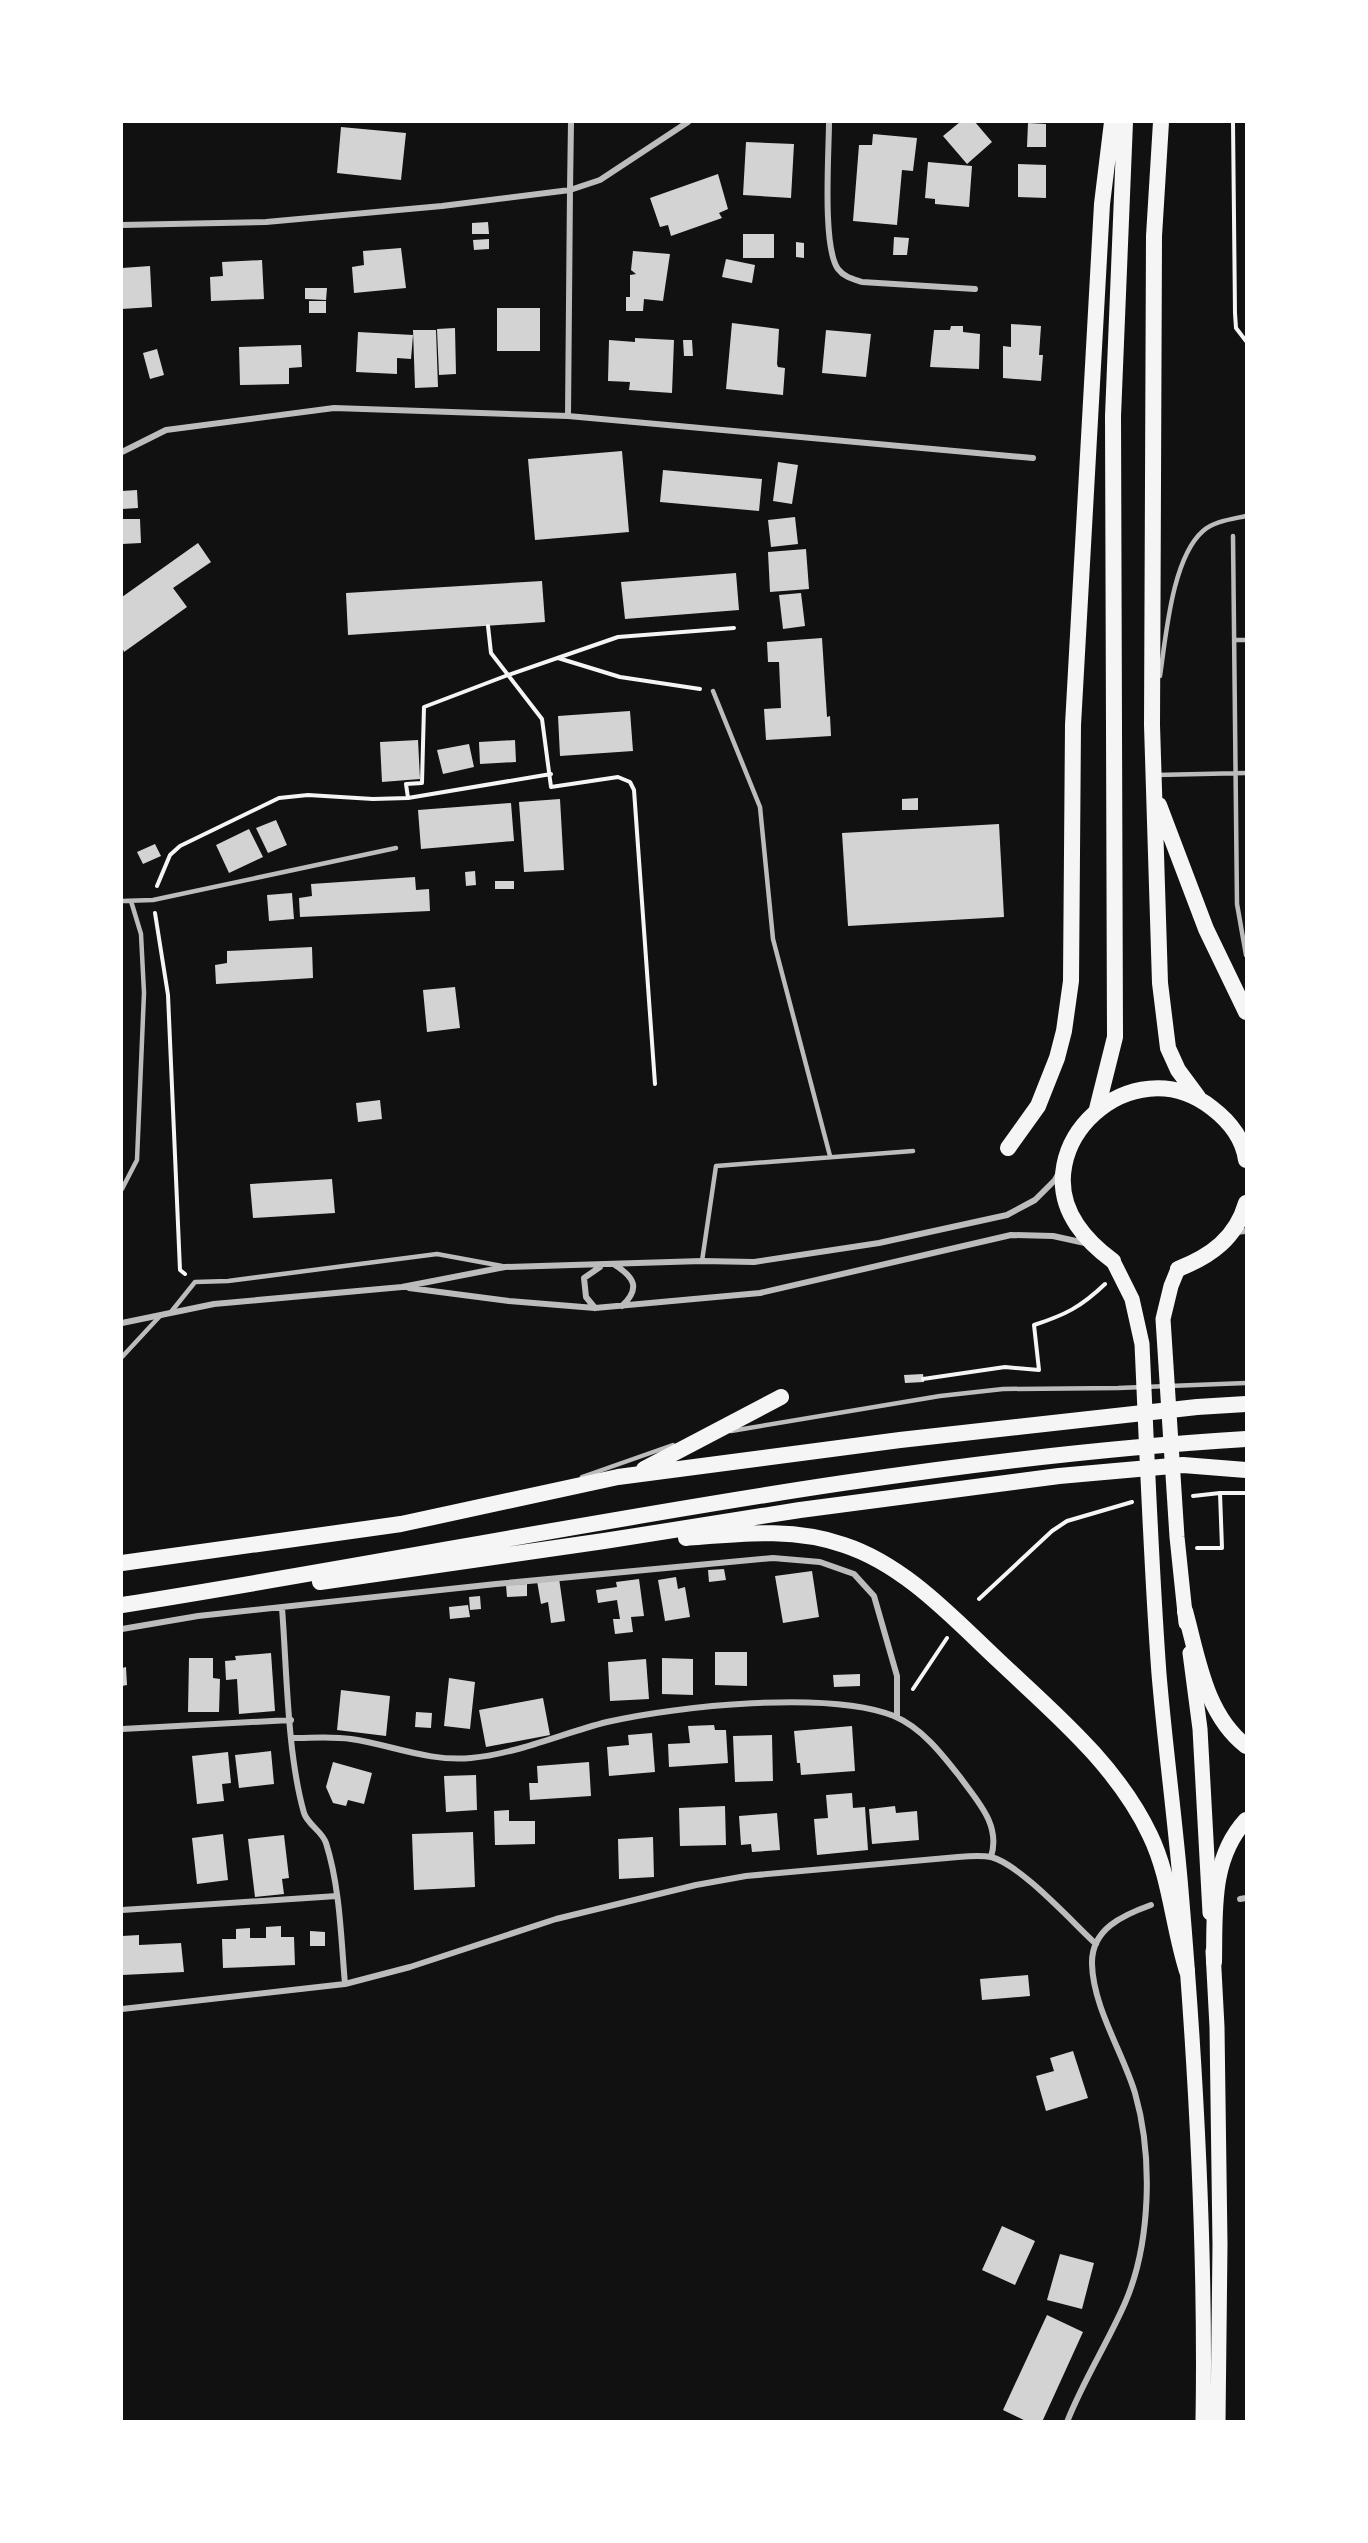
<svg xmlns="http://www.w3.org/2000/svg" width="1368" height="2543" viewBox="0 0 1368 2543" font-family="'Archivo Narrow',sans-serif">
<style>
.building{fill:#d3d3d3}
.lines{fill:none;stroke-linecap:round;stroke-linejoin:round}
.path{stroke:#f5f5f5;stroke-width:4}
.service{stroke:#bcbcbc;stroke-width:4.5}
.minor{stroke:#bcbcbc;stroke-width:6}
.primary{stroke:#f5f5f5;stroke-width:15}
.trunk{stroke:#f5f5f5;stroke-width:16}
</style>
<rect width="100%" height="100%" fill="#111"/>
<!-- building -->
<path class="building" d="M 960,122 L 975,122 L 992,142 L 967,164 L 943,136 Z
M 1028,123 L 1046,124 L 1046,147 L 1027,147 Z
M 341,127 L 406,133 L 401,180 L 337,173 Z
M 873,134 L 917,138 L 913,171 L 902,170 L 897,225 L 853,221 L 859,145 L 872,145 Z
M 746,142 L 794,144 L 791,198 L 743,195 Z
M 928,162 L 972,166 L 969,207 L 935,204 L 935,199 L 925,198 Z
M 1018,164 L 1046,165 L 1046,198 L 1018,197 Z
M 718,174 L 728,209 L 719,213 L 722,218 L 671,236 L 668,225 L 660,227 L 650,198 Z
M 488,222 L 489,234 L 472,234 L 472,223 Z
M 743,234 L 774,234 L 774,258 L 743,258 Z
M 894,237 L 909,238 L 907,255 L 893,255 Z
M 489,239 L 489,249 L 474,250 L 473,240 Z
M 796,242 L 804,243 L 804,258 L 796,257 Z
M 401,248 L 406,288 L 354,293 L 352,267 L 364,265 L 363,251 Z
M 633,251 L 670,254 L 663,301 L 644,299 L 643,311 L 626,311 L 626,297 L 630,297 L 630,275 L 636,274 L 631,270 Z
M 726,259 L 755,265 L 752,283 L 722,277 Z
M 262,260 L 264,299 L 211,301 L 210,277 L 223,276 L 222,262 Z
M 150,266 L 152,307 L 122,309 L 122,268 Z
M 305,288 L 327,288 L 326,300 L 305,299 Z
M 309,301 L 326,301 L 326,313 L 309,313 Z
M 497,308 L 540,308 L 540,351 L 497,351 Z
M 732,323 L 779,329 L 777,364 L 778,367 L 785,368 L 783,395 L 726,389 Z
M 1011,324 L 1041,326 L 1039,355 L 1043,355 L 1041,381 L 1003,378 L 1003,346 L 1011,347 Z
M 951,326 L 963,326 L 963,332 L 980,334 L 979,369 L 930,367 L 934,330 L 950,330 Z
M 455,328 L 456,374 L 439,375 L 437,329 Z
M 413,330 L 436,330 L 438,387 L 415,388 Z
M 826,330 L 871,334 L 866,377 L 822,373 Z
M 358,332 L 413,335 L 411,359 L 397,358 L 397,374 L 356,372 Z
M 635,338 L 674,340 L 672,393 L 629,390 L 630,382 L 608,381 L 609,340 L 635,342 Z
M 683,340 L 692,340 L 693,356 L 684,356 Z
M 301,345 L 302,367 L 289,368 L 289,384 L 240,385 L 239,347 Z
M 157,349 L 164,375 L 150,379 L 143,353 Z
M 622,451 L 629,532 L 535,540 L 528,459 Z
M 778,462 L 798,465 L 792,504 L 773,501 Z
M 663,470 L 762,479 L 759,511 L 660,502 Z
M 137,490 L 138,508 L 122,509 L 122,491 Z
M 795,517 L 798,544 L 771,547 L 768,520 Z
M 122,519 L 140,519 L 141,543 L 122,544 Z
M 198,543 L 211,562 L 173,588 L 187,607 L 124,652 L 122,647 L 122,597 Z
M 806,549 L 809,589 L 770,592 L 768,552 Z
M 736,573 L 739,610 L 625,619 L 621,582 Z
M 542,581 L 545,622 L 348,635 L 346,593 Z
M 801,593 L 805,626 L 783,629 L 779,595 Z
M 822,638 L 827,717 L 830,716 L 831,736 L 766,740 L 764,709 L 781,708 L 779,662 L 768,662 L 767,642 Z
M 630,711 L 633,751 L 560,756 L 558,716 Z
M 418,740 L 420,779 L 382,782 L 380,742 Z
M 515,740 L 516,762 L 480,764 L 479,742 Z
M 469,744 L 474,767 L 443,774 L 437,750 Z
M 918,798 L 918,810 L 902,810 L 902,799 Z
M 560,799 L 564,870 L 524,872 L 519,802 Z
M 511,803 L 514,841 L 421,849 L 418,810 Z
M 276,820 L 287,845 L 268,853 L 256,828 Z
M 999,824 L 1004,917 L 848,926 L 842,833 Z
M 249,829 L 263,857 L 229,873 L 216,845 Z
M 155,844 L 161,856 L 143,864 L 137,852 Z
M 475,871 L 476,885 L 466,886 L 465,872 Z
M 415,877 L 416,890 L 429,889 L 430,911 L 300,917 L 299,898 L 312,896 L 311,884 Z
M 495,881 L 514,881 L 514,889 L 495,889 Z
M 292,893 L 294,919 L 269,921 L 267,895 Z
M 312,947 L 313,978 L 216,984 L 215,965 L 227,963 L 227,951 Z
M 455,987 L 460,1028 L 427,1032 L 423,990 Z
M 380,1100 L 382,1119 L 358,1122 L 356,1103 Z
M 332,1179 L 335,1213 L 253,1218 L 250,1184 Z
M 923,1374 L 924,1382 L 905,1383 L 904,1375 Z
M 724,1569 L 726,1580 L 709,1582 L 708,1570 Z
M 812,1571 L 819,1617 L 783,1623 L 775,1576 Z
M 676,1577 L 678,1589 L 685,1587 L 690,1617 L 665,1621 L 658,1580 Z
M 559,1578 L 565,1621 L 551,1623 L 548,1602 L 541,1604 L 537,1581 Z
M 639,1579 L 644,1616 L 631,1617 L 633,1632 L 615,1634 L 613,1619 L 620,1619 L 617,1600 L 598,1603 L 596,1590 L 617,1587 L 616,1582 Z
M 527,1584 L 527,1596 L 507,1597 L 506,1585 Z
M 480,1596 L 481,1609 L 470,1610 L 469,1597 Z
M 468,1605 L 470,1617 L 450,1619 L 449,1607 Z
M 715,1652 L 747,1652 L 747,1686 L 715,1685 Z
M 271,1653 L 275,1711 L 239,1714 L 237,1679 L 226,1680 L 225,1661 L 236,1660 L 235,1656 Z
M 189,1658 L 213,1658 L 213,1678 L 220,1679 L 219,1712 L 188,1712 Z
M 662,1658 L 693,1659 L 693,1695 L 662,1694 Z
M 646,1659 L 649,1699 L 610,1701 L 608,1662 Z
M 126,1667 L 127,1685 L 122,1686 L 122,1668 Z
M 860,1674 L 860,1686 L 834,1687 L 833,1675 Z
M 449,1678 L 475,1682 L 470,1729 L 444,1726 Z
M 341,1690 L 390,1696 L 386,1736 L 337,1730 Z
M 543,1698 L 550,1735 L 486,1747 L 479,1710 Z
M 416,1712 L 432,1713 L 431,1728 L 415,1727 Z
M 714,1725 L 715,1730 L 726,1730 L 728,1763 L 669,1767 L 668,1744 L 690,1743 L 688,1726 Z
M 852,1726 L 855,1771 L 801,1775 L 800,1763 L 797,1763 L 794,1731 Z
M 652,1733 L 655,1772 L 609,1776 L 607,1747 L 629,1745 L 628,1735 Z
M 772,1735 L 773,1781 L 735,1782 L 733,1736 Z
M 271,1751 L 274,1784 L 239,1788 L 235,1755 Z
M 228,1752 L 231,1783 L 222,1784 L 224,1801 L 197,1804 L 192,1756 Z
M 333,1762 L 372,1773 L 364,1804 L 348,1800 L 346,1806 L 333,1803 L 326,1787 Z
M 589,1762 L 591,1796 L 530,1800 L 529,1783 L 538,1783 L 537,1766 Z
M 476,1775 L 477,1810 L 446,1812 L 444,1776 Z
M 852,1793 L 853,1808 L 865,1807 L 868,1850 L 817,1855 L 814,1819 L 828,1818 L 826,1795 Z
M 725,1806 L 726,1845 L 680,1846 L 679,1808 Z
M 895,1806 L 896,1813 L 917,1811 L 919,1840 L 872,1844 L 869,1809 Z
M 509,1810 L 509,1821 L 535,1821 L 535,1844 L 495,1845 L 494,1811 Z
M 777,1813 L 780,1850 L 752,1852 L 751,1844 L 741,1845 L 739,1816 Z
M 473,1832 L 475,1887 L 414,1890 L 412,1834 Z
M 223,1834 L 228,1880 L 197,1884 L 192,1838 Z
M 284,1835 L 289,1878 L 282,1879 L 284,1894 L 255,1897 L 248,1839 Z
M 653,1837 L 654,1877 L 619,1879 L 618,1839 Z
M 281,1926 L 281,1937 L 294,1937 L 295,1965 L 223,1968 L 222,1939 L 236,1939 L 236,1929 L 250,1928 L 250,1938 L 266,1938 L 266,1927 Z
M 310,1931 L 325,1932 L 325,1946 L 310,1946 Z
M 139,1935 L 139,1945 L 181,1943 L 184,1972 L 122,1975 L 122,1936 Z
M 1028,1975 L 1030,1996 L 982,2000 L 980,1979 Z
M 1073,2051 L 1088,2098 L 1046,2111 L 1036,2076 L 1054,2071 L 1050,2058 Z
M 1002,2226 L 1035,2241 L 1015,2285 L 982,2270 Z
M 1060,2254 L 1094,2263 L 1082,2309 L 1047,2300 Z
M 1047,2315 L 1083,2332 L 1042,2422 L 1028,2422 L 1003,2410 Z"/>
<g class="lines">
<!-- path -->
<path class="path" d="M 1233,122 L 1235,313 L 1236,328 L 1246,341
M 488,626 L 491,653 L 542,719 L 551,787 L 618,777 L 630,782 L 634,790 L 655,1084
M 558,658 L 620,677 L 700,689
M 408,798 L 406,784 L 422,783 L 424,707 L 508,675 L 618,637 L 734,628
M 157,886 L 170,855 L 180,846 L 279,798 L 308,795 L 373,799 L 408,798 L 551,774
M 155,913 L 168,995 L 180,1270 L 185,1274
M 923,1379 L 1005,1367 L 1039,1370 L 1034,1325 C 1065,1315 1081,1307 1105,1284
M 1193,1496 L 1220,1493 L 1246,1493
M 1197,1548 L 1222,1548 L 1220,1493
M 979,1599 L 1052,1531 L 1067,1521 L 1132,1502
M 913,1689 L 947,1638"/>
<!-- service -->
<path class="service" d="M 1233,536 L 1237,904 L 1246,955
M 1234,640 L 1246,640
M 1160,676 C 1166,636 1172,558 1203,531 C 1214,521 1233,519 1246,516
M 713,691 L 760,807 L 773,939 L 830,1156
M 1156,775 L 1246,773
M 122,901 L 153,900 L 396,848
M 122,1189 L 137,1160 L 144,993 L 141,934 L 131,901
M 702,1261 L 716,1166 L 913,1151
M 171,1312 L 195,1282 L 228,1281 L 437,1254 L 502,1266
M 122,1357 L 160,1316
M 731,1431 L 940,1396 L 1003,1389 L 1118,1388 L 1246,1383
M 582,1477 L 673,1445"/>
<!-- minor -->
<path class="minor" d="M 571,122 L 570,190 L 600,180 L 688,122
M 829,122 C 829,152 822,247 838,269 C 844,277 853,279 862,282 L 975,289
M 122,225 L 266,222 L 442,206 L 570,190 L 568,416 L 334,408 L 166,430 L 122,452
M 568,416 L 1033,458
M 1235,1232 L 1246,1231
M 615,1265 C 634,1277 641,1288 622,1306
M 409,1288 L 509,1301 L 595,1308 L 760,1293 L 1011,1235 L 1053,1236 L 1085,1243
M 595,1308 L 586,1297 L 584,1278 L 600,1267
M 122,1323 L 214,1304 L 402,1287 L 505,1267 L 702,1261 L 754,1262 L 879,1243 L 1007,1215 L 1035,1200 L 1055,1180 L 1060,1171
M 282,1608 C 287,1671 287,1753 304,1813 C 308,1825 322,1831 326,1843 C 340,1887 341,1938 345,1984
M 122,1629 L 198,1616 L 496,1584 L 773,1558 L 820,1562 L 854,1574 L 874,1596 L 897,1676 L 897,1717
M 122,1729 L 291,1720
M 292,1738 C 312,1738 332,1736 351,1739 C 392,1745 429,1762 471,1758 C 516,1754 563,1733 607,1722 C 676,1706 829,1690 894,1716 C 922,1728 942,1754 960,1777 C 978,1802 1001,1825 991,1857
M 1240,1899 L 1246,1898
M 122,1910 L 337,1896
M 122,2009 L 345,1984 L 410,1967 L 556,1919 L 696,1885 L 746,1876 L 958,1857 C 969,1856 981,1855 991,1857 C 1020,1864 1073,1923 1096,1944
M 1067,2422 C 1083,2381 1107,2344 1125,2303 C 1151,2243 1153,2156 1135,2093 C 1123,2053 1093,2007 1092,1964 C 1091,1929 1123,1915 1151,1905"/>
<!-- primary -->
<path class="primary" d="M 1113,1261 L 1132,1299 L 1142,1344 C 1147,1454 1151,1564 1159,1674 C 1165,1746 1175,1818 1181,1890 C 1196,2067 1206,2244 1203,2422
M 1178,1269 L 1171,1286 L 1163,1319 L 1177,1537 L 1186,1623
M 1190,1653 L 1200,1729 L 1210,1913
M 1213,1951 L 1217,2027 L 1220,2244 L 1218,2422"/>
<!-- trunk -->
<path class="trunk" d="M 1161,122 L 1154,236 L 1152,725 L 1160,983 L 1168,1048 L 1178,1070 L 1198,1097
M 1159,805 L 1206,929 L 1246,1012
M 1097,1109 L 1115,1037 L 1113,416 L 1125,122
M 1008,1148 L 1038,1106 L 1057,1058 L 1064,1031 L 1071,981 L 1073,725 L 1102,204 L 1112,122
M 1113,1261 C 1098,1250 1087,1240 1077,1225 C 1024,1147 1131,1045 1212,1108 C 1229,1121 1243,1138 1246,1160
M 1178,1269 C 1211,1256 1236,1238 1246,1203
M 644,1469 L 781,1397
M 686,1538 C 739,1534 792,1527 844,1545 C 905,1565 953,1618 999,1661 C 1054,1713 1117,1765 1150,1835 C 1170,1876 1173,1927 1187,1971
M 122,1563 L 401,1524 L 618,1477 L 900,1440 L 1197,1407 L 1246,1404
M 320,1582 L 604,1541 L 800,1510 L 1059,1476 L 1183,1465 L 1246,1470
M 122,1605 C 495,1546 868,1462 1246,1439
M 1185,1611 C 1198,1658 1205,1714 1246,1746
M 1214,1962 C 1215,1913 1210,1859 1246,1820"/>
</g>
<!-- border -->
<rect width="1368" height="2543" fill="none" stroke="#ffffff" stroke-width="246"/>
</svg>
